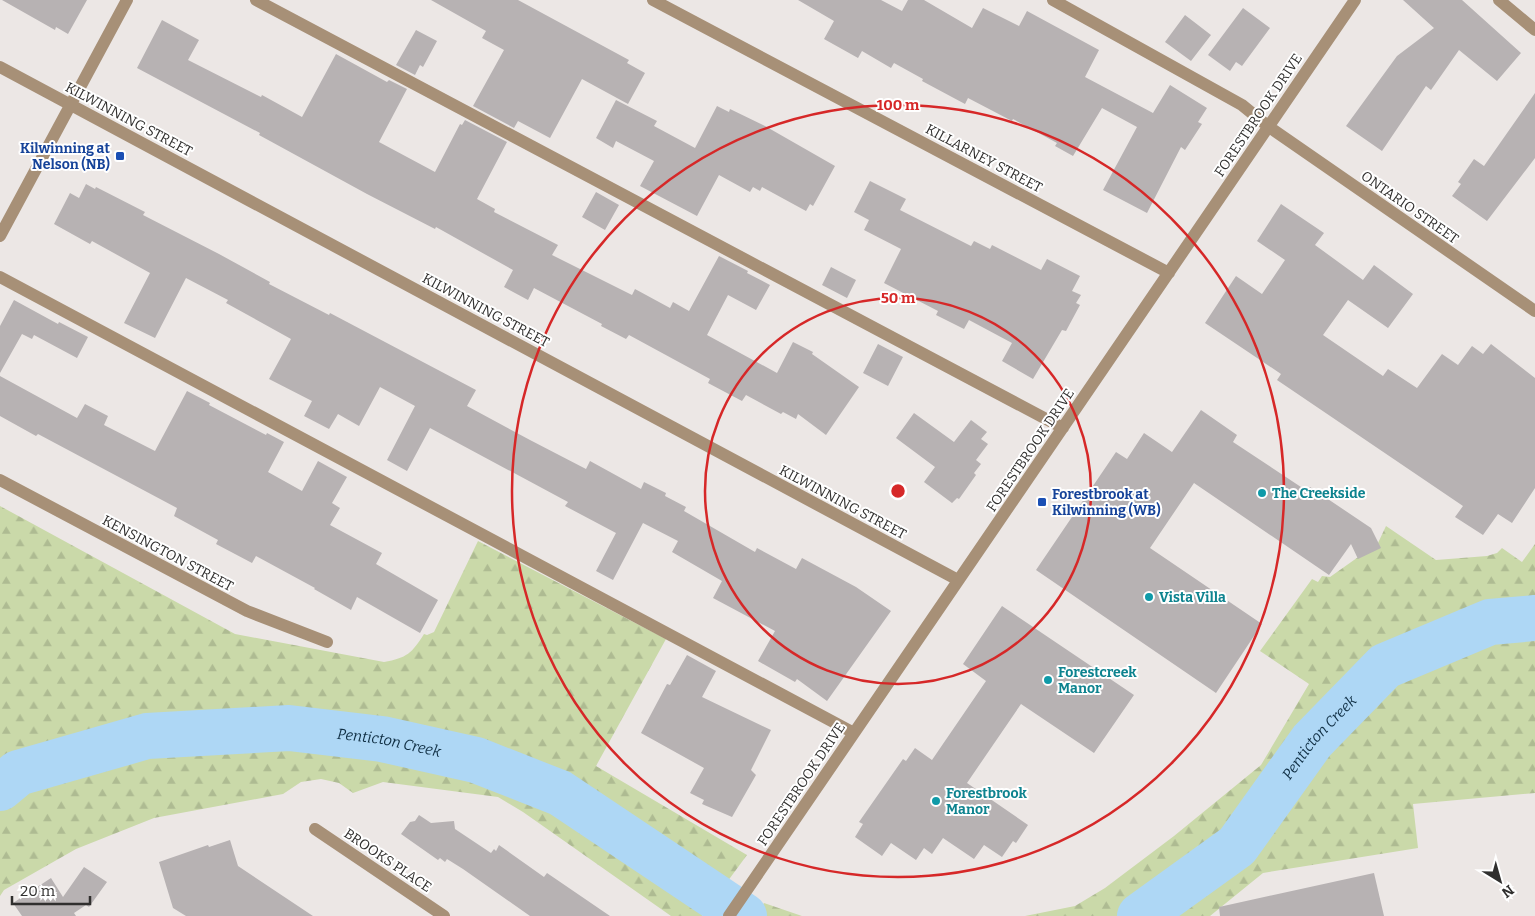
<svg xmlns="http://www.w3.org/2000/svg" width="1535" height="916" viewBox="0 0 1535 916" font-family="Bitter,serif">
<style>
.forest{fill:url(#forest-firs)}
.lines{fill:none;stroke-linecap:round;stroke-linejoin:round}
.river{stroke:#aed7f5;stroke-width:46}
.building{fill:#b7b2b3}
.minor{stroke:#a79077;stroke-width:12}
.ring{fill:none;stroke:#d62828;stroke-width:2.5}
.transit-dot{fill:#1a4fb4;stroke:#fff;stroke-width:2}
.culture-dot{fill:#0f9aa8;stroke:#fff;stroke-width:2}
.labels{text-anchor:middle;stroke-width:4;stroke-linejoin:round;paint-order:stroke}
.street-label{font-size:14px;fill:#302f2e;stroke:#fff}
.transit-label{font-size:14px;font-weight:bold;fill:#164399;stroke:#fff;text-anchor:end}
.culture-label{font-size:14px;font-weight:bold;fill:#0d838f;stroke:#fff;text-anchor:start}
.water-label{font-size:15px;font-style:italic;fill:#102f44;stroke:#fff}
.centre{fill:#d62828;stroke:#fff;stroke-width:2.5}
.ring-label{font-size:15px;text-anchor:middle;font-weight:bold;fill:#d62828;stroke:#fff;stroke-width:4;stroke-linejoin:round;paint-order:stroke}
</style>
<defs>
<pattern id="forest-firs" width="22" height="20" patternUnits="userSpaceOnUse" patternTransform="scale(1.25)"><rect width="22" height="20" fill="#cad9a9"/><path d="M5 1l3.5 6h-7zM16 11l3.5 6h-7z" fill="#aebb92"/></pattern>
</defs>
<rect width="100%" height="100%" fill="#ece7e5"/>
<!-- forest -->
<path class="forest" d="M 0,506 L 235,634 L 384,662 C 407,658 412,653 424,634 L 427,635 L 434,632 L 478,541 L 666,639 L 596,766 L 747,855 L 702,916 L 671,916 L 523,812 L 498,797 L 383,782 L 353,793 L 339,783 L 321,779 L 301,782 L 283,794 L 154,818 L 76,849 L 4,890 L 0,896 Z
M 1386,526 L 1436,560 L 1487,556 L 1497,553 L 1502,548 L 1522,562 L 1535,544 L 1535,793 L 1413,804 L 1418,848 L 1263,873 L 1210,916 L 1025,916 L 1075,906 L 1105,888 L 1174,836 L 1261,765 L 1309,684 L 1260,651 L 1312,579 L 1318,582 L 1322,576 L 1330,577 L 1378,543 Z
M 764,903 L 802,916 L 755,916 Z"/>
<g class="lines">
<!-- river -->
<g class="river">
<path id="s1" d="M 0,788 L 18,773 L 147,736 L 289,728 L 382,739 L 476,760 L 560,793 L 744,916"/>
<path id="s2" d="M 1140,916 L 1237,846 L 1312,741 L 1385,666 L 1490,622 L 1535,618"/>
</g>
</g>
<!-- building -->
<path class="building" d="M 2,0 L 87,0 L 68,34 L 56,27 L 55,30 Z
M 431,0 L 518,0 L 629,60 L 627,63 L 645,73 L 628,104 L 582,79 L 550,138 L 518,121 L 514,128 L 473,106 L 504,50 L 482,38 L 486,31 Z
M 798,0 L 881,0 L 902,11 L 908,0 L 924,0 L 972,28 L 983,8 L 1019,26 L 1027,11 L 1099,50 L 1085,77 L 1153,113 L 1170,85 L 1207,108 L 1198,122 L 1202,124 L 1185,150 L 1181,147 L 1147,213 L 1103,190 L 1137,127 L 1102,108 L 1073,156 L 1055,146 L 1057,143 L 1013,119 L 1012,121 L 968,98 L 965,104 L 922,81 L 923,79 L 894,63 L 891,68 L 862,51 L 858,58 L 824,39 L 834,21 Z
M 1403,0 L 1462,0 L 1521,53 L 1497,81 L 1459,50 L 1431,90 L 1426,86 L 1382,151 L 1346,126 L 1397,56 L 1434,28 Z
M 1243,8 L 1270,28 L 1242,66 L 1236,62 L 1230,71 L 1208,55 Z
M 1185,15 L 1211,35 L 1191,61 L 1165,42 Z
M 162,20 L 199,40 L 188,60 L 261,97 L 262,95 L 302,117 L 336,54 L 387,82 L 389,80 L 407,89 L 379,142 L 435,172 L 460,124 L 462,125 L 465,120 L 507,142 L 477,199 L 495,209 L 494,212 L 558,245 L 552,255 L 632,295 L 635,289 L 670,308 L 673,302 L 689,311 L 719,256 L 748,271 L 747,273 L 770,285 L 756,310 L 728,295 L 707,335 L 777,373 L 793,342 L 813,352 L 812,354 L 859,387 L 826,435 L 798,414 L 796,419 L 783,412 L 781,414 L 746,395 L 742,401 L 708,383 L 710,379 L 629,335 L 626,339 L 601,326 L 602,324 L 534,288 L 528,300 L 504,287 L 513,270 L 436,227 L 435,229 L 367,194 L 259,135 L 260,133 L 137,68 Z
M 416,30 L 437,41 L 423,67 L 420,65 L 415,75 L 396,65 Z
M 1535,93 L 1535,158 L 1487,221 L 1452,196 L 1461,184 L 1458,182 L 1474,159 L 1484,166 Z
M 616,100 L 657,121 L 654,126 L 695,148 L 717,106 L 729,112 L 730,109 L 765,126 L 835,166 L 813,206 L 810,204 L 806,211 L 762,187 L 760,191 L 753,187 L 750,192 L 719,175 L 697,216 L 640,186 L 654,161 L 616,141 L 613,148 L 596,138 Z
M 870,181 L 906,199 L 900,210 L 971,246 L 974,241 L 990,249 L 992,245 L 1041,270 L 1047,259 L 1080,276 L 1072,291 L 1081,295 L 1076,303 L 1080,305 L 1066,331 L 1062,330 L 1033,379 L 1002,361 L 1012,343 L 969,320 L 964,329 L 936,315 L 938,311 L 884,283 L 901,249 L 864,230 L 869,220 L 854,212 Z
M 86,184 L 95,189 L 96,187 L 145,212 L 143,215 L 219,254 L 270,282 L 269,284 L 329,315 L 330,313 L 476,390 L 467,406 L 530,440 L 586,469 L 590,461 L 641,489 L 644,482 L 666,493 L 665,496 L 686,507 L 684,511 L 755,552 L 757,548 L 796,569 L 802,558 L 856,587 L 891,611 L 827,701 L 797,679 L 795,682 L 758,661 L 775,631 L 713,598 L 722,581 L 672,552 L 678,541 L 643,523 L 613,580 L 596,571 L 616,533 L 565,506 L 568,502 L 430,428 L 407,471 L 387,460 L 415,406 L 380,387 L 359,426 L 338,414 L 329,429 L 304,416 L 312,401 L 269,379 L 291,339 L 226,303 L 228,300 L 186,278 L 155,338 L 124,323 L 150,273 L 92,241 L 90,244 L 54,224 L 70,193 L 79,198 Z
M 596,192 L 619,205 L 605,230 L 582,217 Z
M 1281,204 L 1324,233 L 1315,245 L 1363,280 L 1374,265 L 1413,294 L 1388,328 L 1348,300 L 1323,335 L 1383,376 L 1388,369 L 1417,388 L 1442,354 L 1458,365 L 1472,346 L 1483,354 L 1491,344 L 1535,378 L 1535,488 L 1512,523 L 1498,514 L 1483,535 L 1455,517 L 1463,506 L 1277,380 L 1281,374 L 1205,323 L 1236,276 L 1262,294 L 1285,260 L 1257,241 Z
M 831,267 L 856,280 L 847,298 L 822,285 Z
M 14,300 L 58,324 L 59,322 L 88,337 L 77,358 L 34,335 L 32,339 L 22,334 L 0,373 L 0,326 Z
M 878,344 L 903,357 L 888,386 L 863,373 Z
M 0,376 L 77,418 L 85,404 L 108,416 L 104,425 L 155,451 L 187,391 L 210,403 L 209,405 L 266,435 L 267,433 L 284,442 L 268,472 L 302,491 L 318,461 L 347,477 L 332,503 L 340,508 L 330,525 L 382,553 L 376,564 L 438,600 L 420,633 L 357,597 L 351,610 L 314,589 L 315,588 L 256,556 L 252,563 L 216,544 L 218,540 L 174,516 L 177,508 L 38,434 L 36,436 L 0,416 Z
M 1201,410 L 1237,435 L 1233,442 L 1307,491 L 1310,487 L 1371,528 L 1381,548 L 1358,559 L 1351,544 L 1329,575 L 1194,483 L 1150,548 L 1262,624 L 1216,693 L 1036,570 L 1116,452 L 1127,459 L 1144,433 L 1172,452 Z
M 914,413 L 954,442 L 971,420 L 987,432 L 981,439 L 988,444 L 976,460 L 981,464 L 974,473 L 976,475 L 959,499 L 957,498 L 952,503 L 924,482 L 935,467 L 896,438 Z
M 1002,606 L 1134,695 L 1094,753 L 1021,704 L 967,783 L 1028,825 L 1016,843 L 1013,841 L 1002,857 L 984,845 L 974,859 L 943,838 L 932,854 L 924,848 L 916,860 L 891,843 L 882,856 L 855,837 L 863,824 L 859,822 L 903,759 L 906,761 L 915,748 L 932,760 L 986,681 L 963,664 Z
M 687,655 L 716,671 L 702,697 L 771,730 L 751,770 L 756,775 L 732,817 L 702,804 L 704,800 L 690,793 L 704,768 L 641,733 L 667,684 L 670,685 Z
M 419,815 L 431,823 L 454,821 L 455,829 L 491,853 L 494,849 L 496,851 L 499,845 L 544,877 L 547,873 L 610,916 L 530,916 L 463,869 L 447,859 L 445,862 L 440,858 L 438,860 L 401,834 L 410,822 L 415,821 Z
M 230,840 L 238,866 L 313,916 L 186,916 L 173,908 L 159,862 L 208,845 L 209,847 Z
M 84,867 L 107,882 L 89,907 L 86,905 L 74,913 L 76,916 L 22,916 L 13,903 L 51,878 L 63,897 Z
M 1374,873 L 1384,916 L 1220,916 L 1219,907 Z"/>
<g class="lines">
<!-- minor -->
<path class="minor" d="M 256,0 L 1063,428
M 653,0 L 1169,273
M 1053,0 L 1242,105 L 1269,127 L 1535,311
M 1499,0 L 1535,30
M 0,67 L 958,580
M 0,236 L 127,0
M 0,277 L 854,733
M 0,480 L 247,611 L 327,642
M 315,829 L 444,916
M 729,916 L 1355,0"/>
</g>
<!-- distance rings -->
<g class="ring">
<circle cx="898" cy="491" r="193"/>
<circle cx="898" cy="491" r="386"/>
</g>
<!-- markers -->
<g class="transit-dot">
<rect x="115" y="151" width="10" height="10" rx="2.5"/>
<rect x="1037" y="497" width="10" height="10" rx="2.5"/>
</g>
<g class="culture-dot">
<circle cx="1262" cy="493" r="5"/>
<circle cx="1149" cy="597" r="5"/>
<circle cx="1048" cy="680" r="5"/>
<circle cx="936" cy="801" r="5"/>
</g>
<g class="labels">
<!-- street labels -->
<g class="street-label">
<text transform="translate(1258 115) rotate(-56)" y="5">FORESTBROOK DRIVE</text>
<text transform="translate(129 119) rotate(28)" y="5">KILWINNING STREET</text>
<text transform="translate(984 158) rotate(28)" y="5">KILLARNEY STREET</text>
<text transform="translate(1410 207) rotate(35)" y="5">ONTARIO STREET</text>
<text transform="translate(486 310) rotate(28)" y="5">KILWINNING STREET</text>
<text transform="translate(1030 450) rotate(-56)" y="5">FORESTBROOK DRIVE</text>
<text transform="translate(843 502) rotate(28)" y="5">KILWINNING STREET</text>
<text transform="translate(168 553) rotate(28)" y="5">KENSINGTON STREET</text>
<text transform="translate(801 784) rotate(-56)" y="5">FORESTBROOK DRIVE</text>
<text transform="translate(388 860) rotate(34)" y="5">BROOKS PLACE</text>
</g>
<!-- transit labels -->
<g class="transit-label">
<text x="110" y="153">Kilwinning at<tspan x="110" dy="16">Nelson (NB)</tspan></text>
<text x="1052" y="499" text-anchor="start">Forestbrook at<tspan x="1052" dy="16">Kilwinning (WB)</tspan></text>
</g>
<!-- culture labels -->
<g class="culture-label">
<text x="1272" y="498">The Creekside</text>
<text x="1159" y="602">Vista Villa</text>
<text x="1058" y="677">Forestcreek<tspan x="1058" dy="16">Manor</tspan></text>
<text x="946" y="798">Forestbrook<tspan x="946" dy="16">Manor</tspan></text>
</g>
<!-- water labels -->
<g class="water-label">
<text dy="5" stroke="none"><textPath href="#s2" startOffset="256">Penticton Creek</textPath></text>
<text dy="5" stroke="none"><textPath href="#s1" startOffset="401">Penticton Creek</textPath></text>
</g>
</g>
<circle cx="898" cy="491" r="8" class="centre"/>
<g class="ring-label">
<text x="898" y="110">100 m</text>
<text x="898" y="303">50 m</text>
</g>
<!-- north arrow -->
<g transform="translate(1500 881) rotate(143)" stroke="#ffffff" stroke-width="4" paint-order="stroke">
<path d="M0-4L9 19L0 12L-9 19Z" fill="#302f2e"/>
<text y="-8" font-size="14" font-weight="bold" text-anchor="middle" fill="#302f2e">N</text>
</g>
<!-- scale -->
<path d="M12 896v8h78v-8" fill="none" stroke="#302f2e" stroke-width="2.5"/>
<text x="20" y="896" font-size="15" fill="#302f2e" stroke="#ffffff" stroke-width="4" paint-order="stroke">20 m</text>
</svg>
